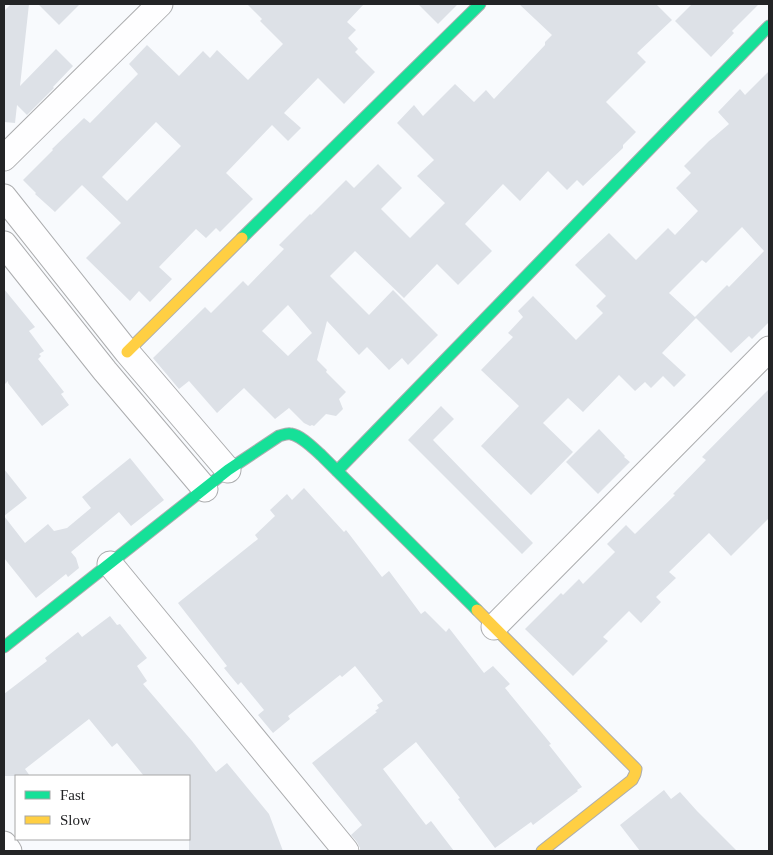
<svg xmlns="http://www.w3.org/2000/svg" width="773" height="855" viewBox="0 0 773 855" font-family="Georgia,serif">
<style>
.building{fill:#dde1e7;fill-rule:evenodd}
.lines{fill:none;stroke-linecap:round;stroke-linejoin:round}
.street-casing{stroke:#acadaf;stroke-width:27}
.fast-casing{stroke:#acadaf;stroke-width:13}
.slow-casing{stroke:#acadaf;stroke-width:13}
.street{stroke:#fefeff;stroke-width:25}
.fast{stroke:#16e098;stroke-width:11}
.slow{stroke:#ffcf43;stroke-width:11}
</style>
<rect width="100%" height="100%" fill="#f8fafd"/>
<!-- building -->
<path class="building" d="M 11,4 L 29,4 L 20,86 L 56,49 L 73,66 L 53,87 L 54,88 L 27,115 L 17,105 L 15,123 L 4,122 L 4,11 Z
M 38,4 L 80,4 L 59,25 Z
M 247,4 L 364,4 L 347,22 L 356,30 L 348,38 L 358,49 L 355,52 L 375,72 L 344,104 L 318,78 L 284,113 L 301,128 L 288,141 L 272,125 L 226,173 L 253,199 L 220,232 L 216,228 L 206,238 L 196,229 L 159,267 L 172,279 L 150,302 L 139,291 L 130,301 L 86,258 L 121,223 L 82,185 L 55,212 L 35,194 L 36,193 L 23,180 L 53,150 L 52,149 L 84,118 L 90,123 L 138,74 L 129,64 L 147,45 L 179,76 L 203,51 L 210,58 L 217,50 L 248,80 L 283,44 L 260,21 L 262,19 ZM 156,122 L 181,146 L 127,201 L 102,177 Z
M 418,4 L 458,4 L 438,24 Z
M 519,4 L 656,4 L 672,20 L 637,53 L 646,62 L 606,102 L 636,132 L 623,145 L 623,148 L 583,186 L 577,180 L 567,190 L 548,171 L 520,201 L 503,184 L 465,224 L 492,251 L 458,285 L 437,264 L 404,298 L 355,251 L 330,276 L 369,315 L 393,290 L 438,335 L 408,365 L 402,358 L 389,370 L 367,347 L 359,355 L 327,321 L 317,360 L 327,370 L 326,372 L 346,392 L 339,399 L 343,409 L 336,416 L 326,414 L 314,426 L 312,425 L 310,426 L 304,423 L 289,408 L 275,419 L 244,388 L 217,413 L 189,381 L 179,389 L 153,358 L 205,307 L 211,313 L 243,281 L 248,286 L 284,249 L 279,245 L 310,214 L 311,215 L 346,180 L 354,188 L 378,164 L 402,188 L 381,209 L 410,238 L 445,203 L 417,176 L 434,160 L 397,123 L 414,105 L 423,116 L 455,84 L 474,102 L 486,90 L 494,99 L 545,45 L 545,42 L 552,35 ZM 288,305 L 312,333 L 288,356 L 262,331 Z
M 692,4 L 759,4 L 732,31 L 734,33 L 711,57 L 675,21 Z
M 769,71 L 769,322 L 752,339 L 749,336 L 731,353 L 695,317 L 727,285 L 729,287 L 764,251 L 742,227 L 706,263 L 702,260 L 669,293 L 696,318 L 662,353 L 686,375 L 674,387 L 663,376 L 651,388 L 645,382 L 635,391 L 619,375 L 583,412 L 568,398 L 543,423 L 573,452 L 531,495 L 481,446 L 519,406 L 481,370 L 513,337 L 508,333 L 523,317 L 518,311 L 533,296 L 576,340 L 603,313 L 596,306 L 606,296 L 575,265 L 609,233 L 636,260 L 668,228 L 675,235 L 698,211 L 676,188 L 691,173 L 684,166 L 709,141 L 714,137 L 729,124 L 718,112 L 740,89 L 745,95 Z
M 4,289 L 35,327 L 29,331 L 44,351 L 39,354 L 41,356 L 38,359 L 64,392 L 61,394 L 69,405 L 42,426 L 8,383 L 8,381 L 4,385 Z
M 769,389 L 769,518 L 731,556 L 709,533 L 669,572 L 676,578 L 656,597 L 661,602 L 641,623 L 629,611 L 603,637 L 608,641 L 573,676 L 525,629 L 561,593 L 563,595 L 579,579 L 583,584 L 615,552 L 607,544 L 626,525 L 635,534 L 675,495 L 673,494 L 706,460 L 702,457 Z
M 441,406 L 454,419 L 433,440 L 533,543 L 522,554 L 408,440 Z
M 599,429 L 625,456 L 624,457 L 630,462 L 598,494 L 566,462 Z
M 130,458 L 164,500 L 131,526 L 119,512 L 71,552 L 76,558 L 79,568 L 68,577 L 66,574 L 36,598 L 4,558 L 4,469 L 27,498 L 4,516 L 25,543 L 48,524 L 54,531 L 67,528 L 91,508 L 82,497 Z
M 304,488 L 344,532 L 346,530 L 382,577 L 389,571 L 421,614 L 425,611 L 446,632 L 449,628 L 484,673 L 493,666 L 510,684 L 505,688 L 551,744 L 549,745 L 582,787 L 577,790 L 578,791 L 533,825 L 531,822 L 495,848 L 458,799 L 460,798 L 416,742 L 383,769 L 426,825 L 431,821 L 454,851 L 360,851 L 360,848 L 357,842 L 351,835 L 362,825 L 312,763 L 377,712 L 375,711 L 379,708 L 377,705 L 383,701 L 355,666 L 342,677 L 340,675 L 288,716 L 290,719 L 273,733 L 258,715 L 264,710 L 241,682 L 238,685 L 224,668 L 227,666 L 178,603 L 258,539 L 255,535 L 275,516 L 270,510 L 287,494 L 292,500 Z
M 110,616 L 117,625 L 120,624 L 147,658 L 137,666 L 147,681 L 143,684 L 192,741 L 216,772 L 227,763 L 269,814 L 283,851 L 189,851 L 189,776 L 144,776 L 117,743 L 112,747 L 89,719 L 25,769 L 30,776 L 4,776 L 4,694 L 47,661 L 45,658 L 78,632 L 82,637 Z
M 664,790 L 671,799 L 680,792 L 697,811 L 737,851 L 640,851 L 620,825 Z"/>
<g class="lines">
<defs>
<path id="street" d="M 4,158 L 160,4
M 4,197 L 127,352 L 228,470
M 4,244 L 105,371 L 205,489
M 110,564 L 346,851
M 494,627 L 769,349
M 4,844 L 9,851"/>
<path id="fast" d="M 242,238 L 480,4
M 337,471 L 769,26
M 4,647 L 228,470 L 279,436 C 283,435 287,433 291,434 C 302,436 313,448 321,455 L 477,610"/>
<path id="slow" d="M 127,352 L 242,238
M 477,610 L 636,769 L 635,774 L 632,780 L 542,851"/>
</defs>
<!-- street casing -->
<use href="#street" class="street-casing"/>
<!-- fast casing -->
<use href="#fast" class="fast-casing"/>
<!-- slow casing -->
<use href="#slow" class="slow-casing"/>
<!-- street -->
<use href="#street" class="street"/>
<!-- fast -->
<use href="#fast" class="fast"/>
<!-- slow -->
<use href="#slow" class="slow"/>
</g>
<!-- border -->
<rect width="773" height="855" fill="none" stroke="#232426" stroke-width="10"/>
<!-- legend -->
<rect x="15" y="775" width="175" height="65" fill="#ffffff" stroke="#a7a7a8"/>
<rect x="25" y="791" width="25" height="8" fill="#16e098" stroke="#a7a7a8"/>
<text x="60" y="800" font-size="15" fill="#232426">Fast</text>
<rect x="25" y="816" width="25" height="8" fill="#ffcf43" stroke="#a7a7a8"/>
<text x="60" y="825" font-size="15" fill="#232426">Slow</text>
</svg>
